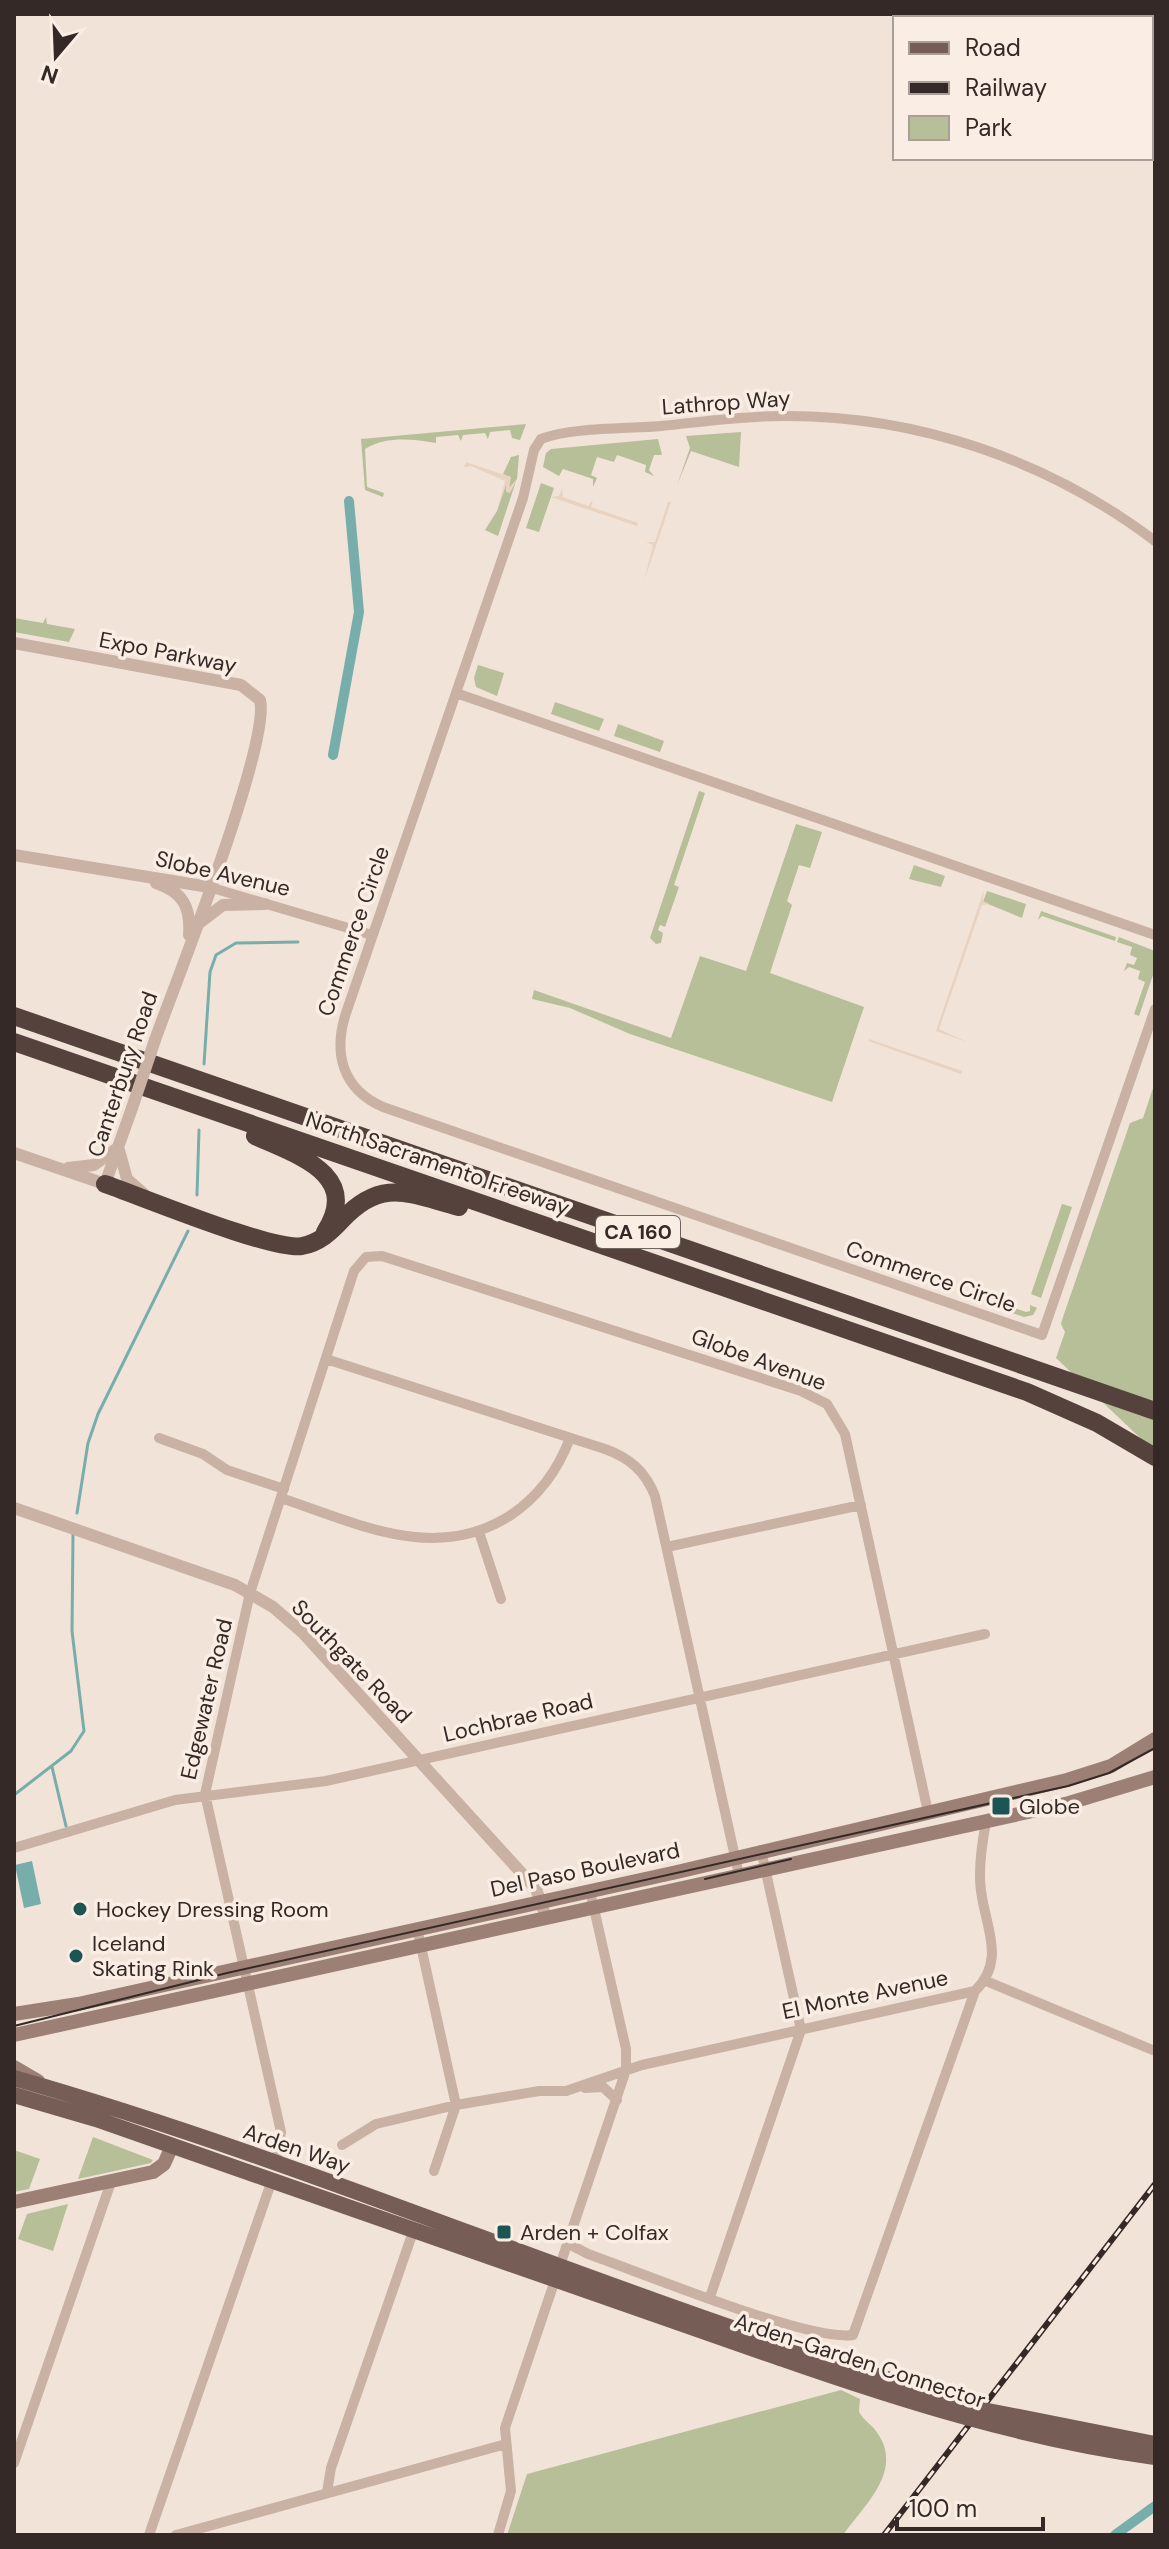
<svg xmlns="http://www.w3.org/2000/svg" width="1169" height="2549" viewBox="0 0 1169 2549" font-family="'DM Sans',sans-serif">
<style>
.green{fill:#b6bf98}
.plaza{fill:#e9d2bf}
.water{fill:#77aeab}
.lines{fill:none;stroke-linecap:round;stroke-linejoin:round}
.stream{stroke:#77aeab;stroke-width:3}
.canal{stroke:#77aeab;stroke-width:10}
.minor{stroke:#c9b1a4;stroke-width:10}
.tertiary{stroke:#c9b1a4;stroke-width:12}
.secondary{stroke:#9c8076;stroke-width:14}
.primary{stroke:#765e57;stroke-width:16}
.motorway{stroke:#55423d;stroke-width:18}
.tram{stroke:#342926;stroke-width:2}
.rail-casing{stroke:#342926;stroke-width:6}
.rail{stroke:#f9ede4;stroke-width:3;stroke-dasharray:9;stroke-linecap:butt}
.tertiary-bridge{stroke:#c9b1a4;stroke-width:12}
.primary-bridge{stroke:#765e57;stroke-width:16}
.poi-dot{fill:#1c5553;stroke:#f9ede4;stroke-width:3}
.labels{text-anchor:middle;stroke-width:7;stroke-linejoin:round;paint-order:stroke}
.shield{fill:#f9ede4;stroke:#6f645f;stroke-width:2}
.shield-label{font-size:20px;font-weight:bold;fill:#342926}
.street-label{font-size:22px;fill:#342926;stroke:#f9ede4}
.poi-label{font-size:22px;fill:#342926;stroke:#f9ede4;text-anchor:start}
</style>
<rect width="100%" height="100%" fill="#f1e3d8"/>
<!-- green -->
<path class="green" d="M 526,424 L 520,440 L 512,438 L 510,430 L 490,432 L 488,439 L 485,433 L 463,435 L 461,441 L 458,435 L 436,437 L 436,443 C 413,439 386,436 365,449 L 367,487 L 384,493 L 383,497 L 365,490 L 361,439 Z
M 741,432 L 739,467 L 691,451 L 677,485 L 690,448 L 686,436 Z
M 658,439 L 662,455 L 654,455 L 649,470 L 654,476 L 645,472 L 646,465 L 617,455 L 614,462 L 597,457 L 591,475 L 597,478 L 593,487 L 593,479 L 563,469 L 559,476 L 543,467 L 546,453 L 551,449 Z
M 519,455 L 517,479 L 509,489 L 510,477 L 503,474 L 511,457 Z
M 507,481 L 509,493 L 516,481 L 498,536 L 485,530 L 497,511 Z
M 541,483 L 554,488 L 539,532 L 526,528 Z
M 46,617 L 47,624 L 75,629 L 69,642 L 14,632 L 14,618 L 43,623 Z
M 478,665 L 504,673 L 497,696 L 476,687 L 474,678 Z
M 555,702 L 604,719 L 599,731 L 551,714 Z
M 618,724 L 664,741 L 660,752 L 614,736 Z
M 699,791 L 705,793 L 674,885 L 679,887 L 665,927 L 660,925 L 658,930 L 663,933 L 661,943 L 656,944 L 650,938 Z
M 796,824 L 822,832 L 810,868 L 799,865 L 787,901 L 792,905 L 770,973 L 864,1007 L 832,1102 L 630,1034 L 570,1008 L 532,999 L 534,990 L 671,1038 L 700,956 L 746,971 Z
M 914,865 L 945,876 L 941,887 L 909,879 Z
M 987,891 L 1026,904 L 1022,918 L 983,902 Z
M 1041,911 L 1116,937 L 1115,941 L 1042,916 L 1038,920 Z
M 1119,937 L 1155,951 L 1155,969 L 1139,1016 L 1134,1014 L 1145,982 L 1138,979 L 1140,971 L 1129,967 L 1124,971 L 1127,963 L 1134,965 L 1137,958 L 1130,955 L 1132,947 L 1117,942 Z
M 1155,1082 L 1155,1452 L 1056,1358 L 1065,1332 L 1061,1324 L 1063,1317 L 1130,1123 L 1143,1118 Z
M 1062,1204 L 1072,1207 L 1041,1298 L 1031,1294 Z
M 978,1290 L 981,1296 L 1026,1312 L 1030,1311 L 1030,1305 L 1037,1308 L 1033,1315 L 1024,1317 L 976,1300 Z
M 93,2137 L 153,2160 L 151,2163 L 78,2179 Z
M 14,2150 L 40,2159 L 29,2189 L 14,2192 Z
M 68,2204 L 53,2251 L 18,2239 L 27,2214 Z
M 841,2390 L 860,2399 L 859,2412 C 864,2421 871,2424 876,2431 C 905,2470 865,2504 843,2535 L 507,2535 L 527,2474 Z"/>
<!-- plaza -->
<path class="plaza" d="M 466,462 L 511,477 L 509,488 L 517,479 L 510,493 L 506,492 L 506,485 L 497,511 L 505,481 L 471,466 L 464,467 Z
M 562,489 L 563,497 L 588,506 L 593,500 L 591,507 L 638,523 L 637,526 L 551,497 L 559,496 Z
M 668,502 L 671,502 L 644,581 L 653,545 L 646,542 L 655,542 Z
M 984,890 L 983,901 L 989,904 L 982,905 L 939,1029 L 967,1042 L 936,1031 Z
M 869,1039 L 962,1071 L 961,1074 L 868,1041 Z"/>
<!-- water -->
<path class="water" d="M 32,1861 L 41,1904 L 24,1908 L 15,1865 Z"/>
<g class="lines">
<!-- stream -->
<path class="stream" d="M 204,1064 L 210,972 L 216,955 L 236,943 L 298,942
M 197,1195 L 199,1130
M 77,1513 L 88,1443 L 98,1414 L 188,1231
M 52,1767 L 66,1826
M 14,1795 L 71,1751 L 84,1731 L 72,1631 L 73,1535"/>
<!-- canal -->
<path class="canal" d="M 333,755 L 359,612 L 349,501
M 1115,2535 L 1155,2506"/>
<!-- minor -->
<path class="minor" d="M 1155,541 C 1048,460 917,415 782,416 C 742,416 701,422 661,426 C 627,429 572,427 541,439 L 534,450 L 523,498 L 346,1013 C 333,1053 342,1089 383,1107 L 1042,1335 L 1155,1009
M 456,693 L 1155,935
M 209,887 L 372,935
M 326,1359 L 605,1449 C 630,1458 645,1471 655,1496 L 739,1875
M 159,1438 L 203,1454 L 227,1470 L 284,1489
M 281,1498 C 356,1523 436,1564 511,1515 C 539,1496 558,1470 570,1438
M 479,1532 L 501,1599
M 667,1547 L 861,1505
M 14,1848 L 175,1800 L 326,1781 L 985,1634
M 417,1928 L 456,2105 L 434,2171
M 986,1981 L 1155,2051
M 585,2088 L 603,2087 L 617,2100
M 342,2145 L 376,2124 L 456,2105 L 539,2091 L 566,2091 L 642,2065 L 975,1991 C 1006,1960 986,1929 981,1891 C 978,1870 982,1843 986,1822
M 276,2164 L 281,2132 L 205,1794 L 250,1593 L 354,1271 L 366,1257 L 382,1256 L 801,1391 L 827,1404 L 845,1434 L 928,1812
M 569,2244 L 588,2254 C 640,2272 808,2342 853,2335 L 975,1991
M 710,2297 L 801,2030 L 761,1850
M 14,2463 L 111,2182
M 327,2492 L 331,2468 L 414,2229
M 149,2535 L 272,2180
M 176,2535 L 506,2444
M 498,2535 L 511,2491 L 505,2428 L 626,2070 L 626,2049 L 590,1891"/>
<!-- tertiary -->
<path class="tertiary" d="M 14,643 L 241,685 L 260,700 C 271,743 175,984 155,1040
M 14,855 L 209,887
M 156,883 C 183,892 191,907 189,935
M 198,924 L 223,905 L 265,904
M 119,1150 L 127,1179 L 144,1194
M 14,1153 L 105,1184 L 132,1108
M 68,1168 L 94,1165 L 116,1149
M 14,1508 L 235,1585 L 273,1607 L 303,1633 L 536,1889 L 546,1917"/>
<!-- secondary -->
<path class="secondary" d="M 14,2014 L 78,2004 L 677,1872 L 1067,1780 L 1111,1766 L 1155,1739
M 14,2035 L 1069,1803 L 1155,1777
M 14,2067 L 38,2081
M 14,2202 L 153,2172 L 164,2164 L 172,2146"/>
<!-- primary -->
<path class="primary" d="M 14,2078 C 277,2153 529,2261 788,2347
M 14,2095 L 96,2119 L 780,2358"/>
<!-- motorway -->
<path class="motorway" d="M 14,1016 L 1155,1411
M 14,1042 L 1027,1392 L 1097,1423 L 1155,1457
M 255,1136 C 296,1155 362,1174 325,1232
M 105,1184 C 140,1196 275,1252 302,1246 C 319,1243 331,1232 342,1220 C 382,1177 409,1194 459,1207"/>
<!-- tram -->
<path class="tram" d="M 705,1879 L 791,1859
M 14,2026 L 227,1973 L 1068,1786 L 1109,1773 L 1155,1748"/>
<defs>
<path id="rail" d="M 884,2535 L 1155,2184"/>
</defs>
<!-- rail casing -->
<use href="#rail" class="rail-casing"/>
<!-- rail -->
<use href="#rail" class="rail"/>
<!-- tertiary-bridge -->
<path class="tertiary-bridge" d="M 132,1108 L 155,1040"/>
<!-- primary-bridge -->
<path class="primary-bridge" d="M 788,2347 L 983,2410 L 1155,2444
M 780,2358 C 903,2401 1025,2439 1155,2457"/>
</g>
<!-- markers -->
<g class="poi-dot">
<rect x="991" y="1796" width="20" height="20" rx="4"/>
<circle cx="80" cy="1909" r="8"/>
<circle cx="76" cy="1956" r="8"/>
<rect x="496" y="2224" width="16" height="16" rx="4"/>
</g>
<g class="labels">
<!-- shield labels -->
<rect class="shield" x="596" y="1216" width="84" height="32" rx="6"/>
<g class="shield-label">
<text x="638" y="1239">CA 160</text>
</g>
<!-- street labels -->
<g class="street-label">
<text transform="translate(726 402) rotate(-4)" y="8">Lathrop Way</text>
<text transform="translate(168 652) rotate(11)" y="8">Expo Parkway</text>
<text transform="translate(223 873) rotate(13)" y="8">Slobe Avenue</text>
<text transform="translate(353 931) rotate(-71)" y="8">Commerce Circle</text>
<text transform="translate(122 1074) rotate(-71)" y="8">Canterbury Road</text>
<text transform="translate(438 1163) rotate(19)" y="8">North Sacramento Freeway</text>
<text transform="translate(931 1276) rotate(19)" y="8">Commerce Circle</text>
<text transform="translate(759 1359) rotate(20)" y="8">Globe Avenue</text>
<text transform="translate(352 1661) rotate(46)" y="8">Southgate Road</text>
<text transform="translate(206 1699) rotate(-77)" y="8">Edgewater Road</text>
<text transform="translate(518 1717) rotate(-13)" y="8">Lochbrae Road</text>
<text transform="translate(585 1869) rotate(-12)" y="8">Del Paso Boulevard</text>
<text transform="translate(865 1994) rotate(-12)" y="8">El Monte Avenue</text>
<text transform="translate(297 2148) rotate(19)" y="8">Arden Way</text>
<text transform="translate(860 2360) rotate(18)" y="8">Arden-Garden Connector</text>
</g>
<!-- poi labels -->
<g class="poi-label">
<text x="1019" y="1814">Globe</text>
<text x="96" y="1917">Hockey Dressing Room</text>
<text x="92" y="1951">Iceland<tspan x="92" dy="25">Skating Rink</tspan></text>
<text x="520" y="2240">Arden + Colfax</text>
</g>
</g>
<!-- border -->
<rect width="1169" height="2549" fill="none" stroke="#342926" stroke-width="32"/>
<!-- legend -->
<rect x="893" y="16" width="260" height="144" fill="#f9ede4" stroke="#aa9f98" stroke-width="2"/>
<rect x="909" y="42" width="40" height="12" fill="#765e57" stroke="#aa9f98" stroke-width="2"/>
<text x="965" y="56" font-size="24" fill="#342926">Road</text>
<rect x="909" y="82" width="40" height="12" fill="#342926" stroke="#aa9f98" stroke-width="2"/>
<text x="965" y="96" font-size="24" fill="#342926">Railway</text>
<rect x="909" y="116" width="40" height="24" fill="#b6bf98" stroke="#aa9f98" stroke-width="2"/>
<text x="965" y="136" font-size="24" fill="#342926">Park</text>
<!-- north arrow -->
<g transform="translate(56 56) rotate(199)" stroke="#f9ede4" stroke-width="6" paint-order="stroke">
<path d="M0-6L14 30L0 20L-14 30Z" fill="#342926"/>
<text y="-12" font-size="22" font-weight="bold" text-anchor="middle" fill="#342926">N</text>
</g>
<!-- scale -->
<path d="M897 2517v12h146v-12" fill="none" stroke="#342926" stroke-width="4"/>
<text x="909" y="2517" font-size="24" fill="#342926" stroke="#f9ede4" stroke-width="6" paint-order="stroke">100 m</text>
</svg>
